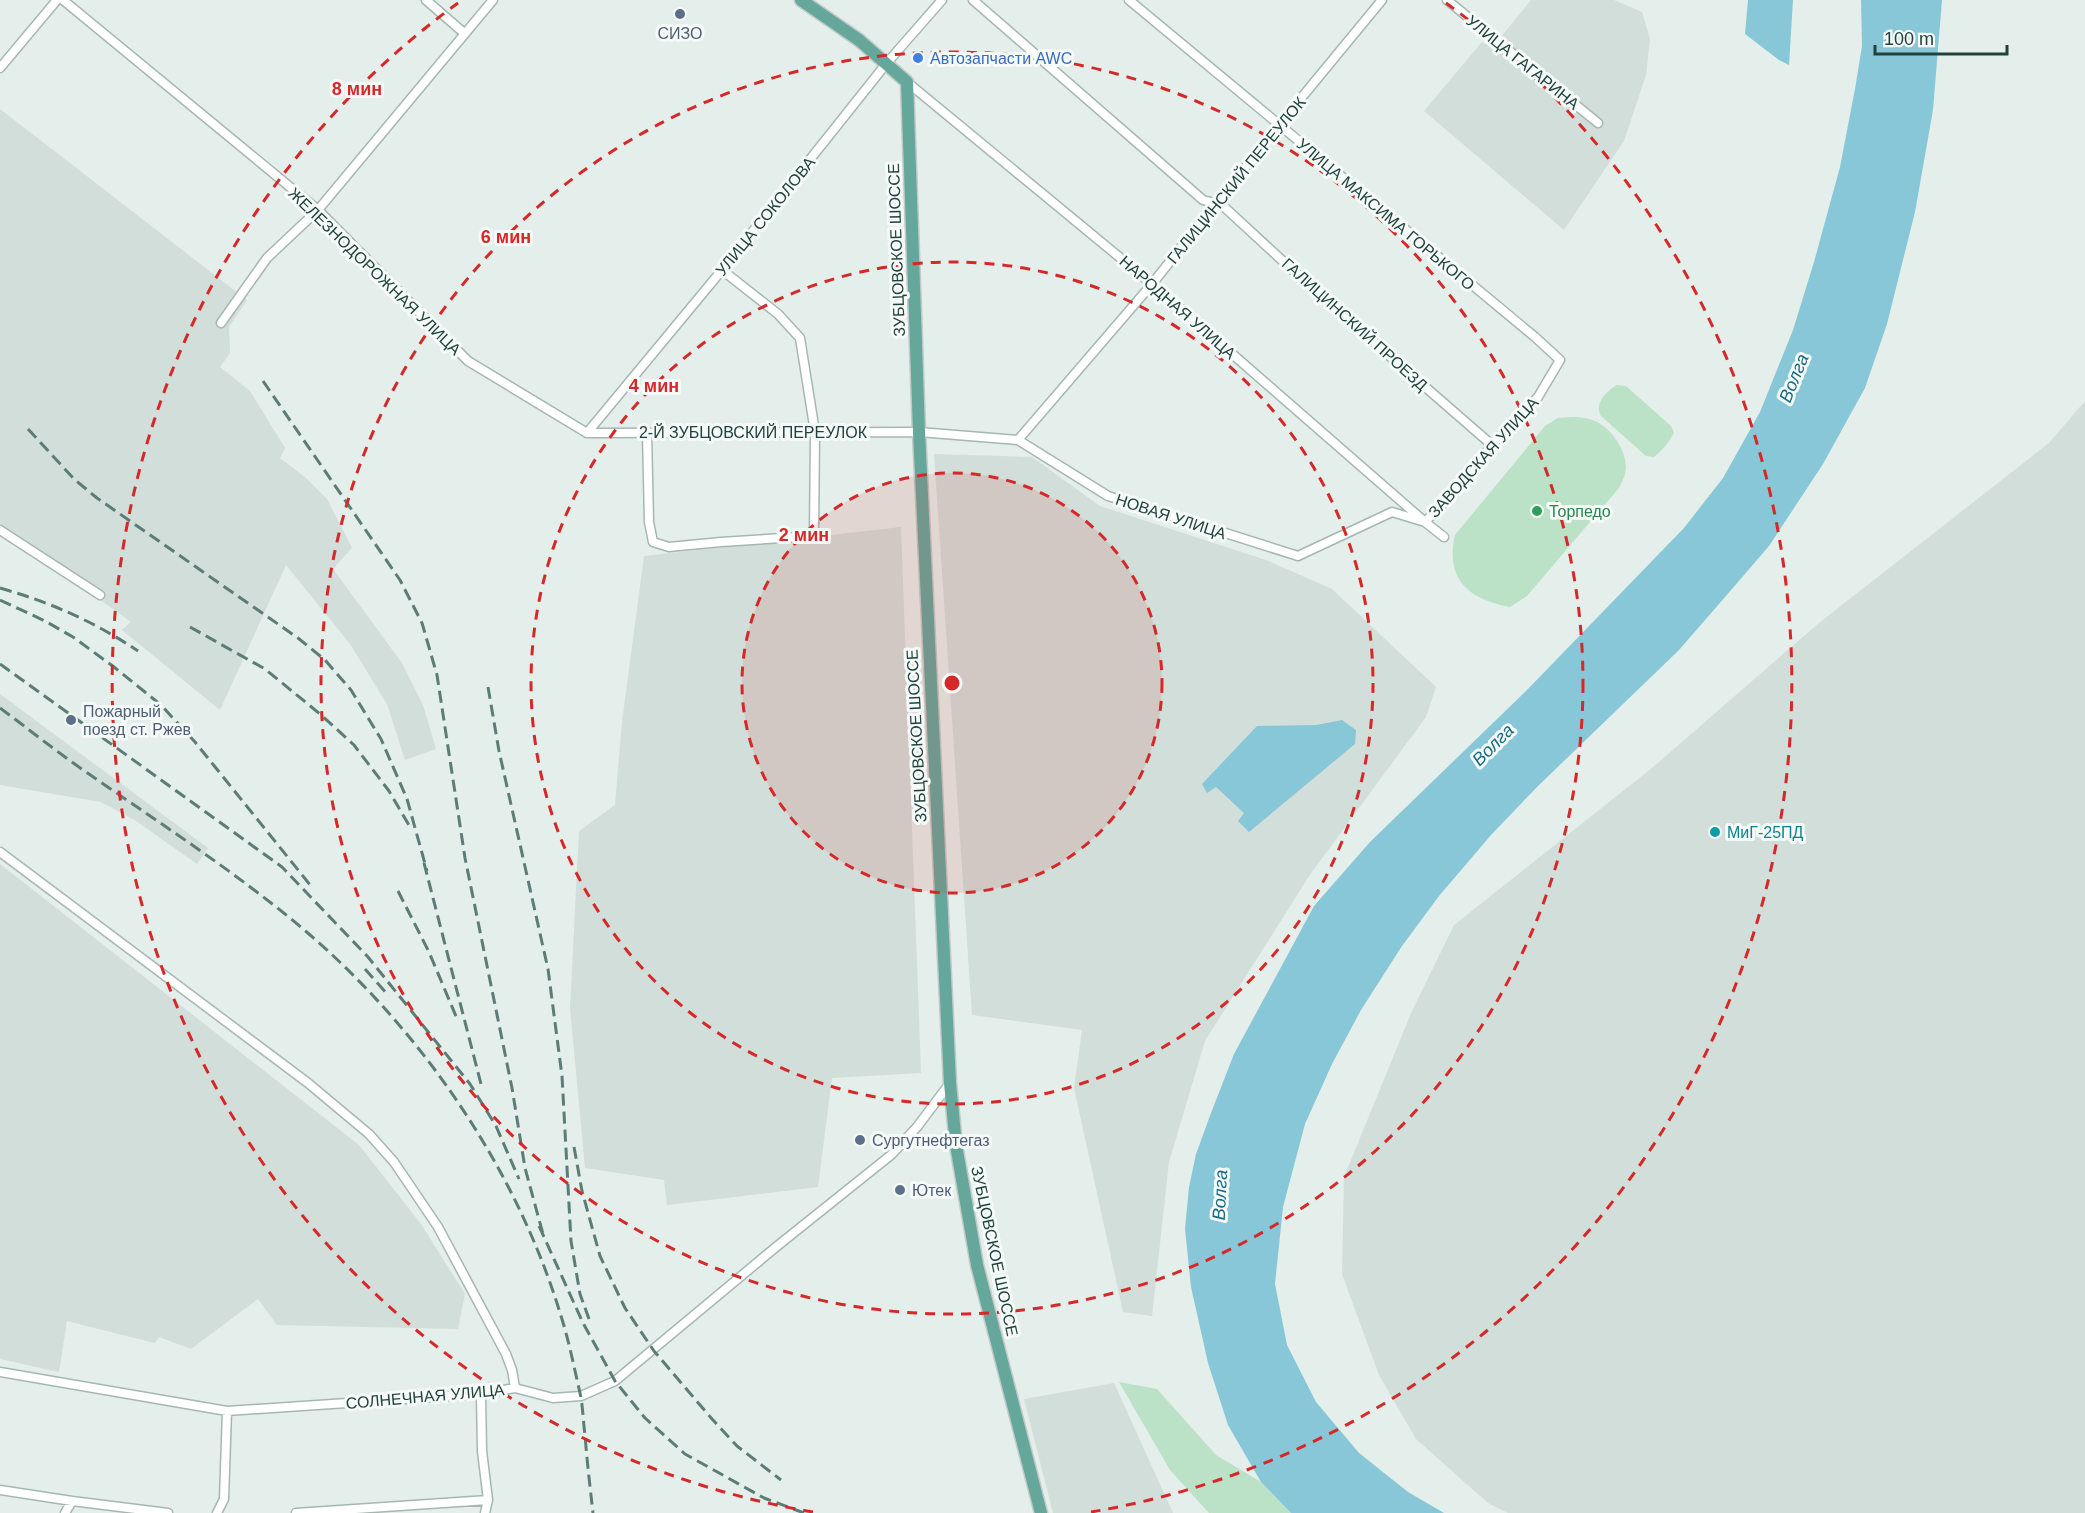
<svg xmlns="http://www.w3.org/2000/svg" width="2085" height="1513" viewBox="0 0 2085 1513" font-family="Arial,sans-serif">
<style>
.built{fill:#d2ded9}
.green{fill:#bbe1c7}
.water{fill:#88c7d7}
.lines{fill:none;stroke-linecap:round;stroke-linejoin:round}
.minor-casing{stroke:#a6b7b2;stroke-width:11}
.primary-casing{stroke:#c1cac8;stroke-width:15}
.minor{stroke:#fff;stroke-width:8}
.primary{stroke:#65a79a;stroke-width:12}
.rail{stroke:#5c7d76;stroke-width:3;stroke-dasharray:12 6;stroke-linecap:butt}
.ring{fill:none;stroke:#d62828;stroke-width:3;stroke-dasharray:10 8}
.service-dot{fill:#5c6f8a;stroke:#f5faf8;stroke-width:2}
.shop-dot{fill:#3f7fe0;stroke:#f5faf8;stroke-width:2}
.leisure-dot{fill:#2e9e5b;stroke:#f5faf8;stroke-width:2}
.culture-dot{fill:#0f9aa8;stroke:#f5faf8;stroke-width:2}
.labels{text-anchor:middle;stroke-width:6;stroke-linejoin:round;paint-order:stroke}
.service-label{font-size:16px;fill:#4e5e75;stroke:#f5faf8;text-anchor:start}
.shop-label{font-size:16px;fill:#366cbe;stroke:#f5faf8;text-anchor:start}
.street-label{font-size:16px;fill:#21423b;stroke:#f5faf8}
.leisure-label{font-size:16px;fill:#27864d;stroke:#f5faf8;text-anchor:start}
.culture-label{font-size:16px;fill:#0d838f;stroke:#f5faf8;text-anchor:start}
.water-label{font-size:18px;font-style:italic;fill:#166b83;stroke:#f5faf8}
.centre{fill:#d62828;stroke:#f5faf8;stroke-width:3}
.ring-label{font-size:18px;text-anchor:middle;font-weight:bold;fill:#d62828;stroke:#f5faf8;stroke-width:6;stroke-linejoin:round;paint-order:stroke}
</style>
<rect width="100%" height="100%" fill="#e4eeea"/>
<!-- built -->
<path class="built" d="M 1531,0 L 1614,0 L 1642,12 L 1650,39 L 1646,75 L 1624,141 L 1564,230 L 1424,111 L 1482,42 L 1485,44 L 1489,38 L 1496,43 Z
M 0,109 L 247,300 L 229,327 L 230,353 L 220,367 L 250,391 L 285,448 L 280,458 L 306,478 L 327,499 L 352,548 L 333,569 L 402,663 L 423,705 L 436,749 L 405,760 L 387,704 L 350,644 L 286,565 L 220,710 L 122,630 L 131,622 L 0,528 Z
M 2085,401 L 2085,1513 L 1508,1513 L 1488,1503 L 1416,1439 L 1379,1375 L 1342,1274 L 1344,1177 L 1412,1011 L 1454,925 L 1652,768 L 1819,623 L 2049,443 Z
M 934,454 L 1032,457 L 1100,506 L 1266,560 L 1332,589 L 1436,687 L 1426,717 L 1309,876 L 1205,1041 L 1169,1162 L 1152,1316 L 1123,1312 L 1074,1088 L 1082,1030 L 972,1015 Z
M 901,527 L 921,1073 L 832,1078 L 818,1187 L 667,1205 L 664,1180 L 585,1168 L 570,1008 L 579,831 L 615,805 L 622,722 L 644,556 Z
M 0,694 L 208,848 L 197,864 L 136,821 L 101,802 L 0,785 Z
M 0,864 L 359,1145 L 421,1224 L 465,1294 L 458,1329 L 277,1325 L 258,1299 L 191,1349 L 159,1337 L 155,1343 L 67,1321 L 59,1372 L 0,1359 Z
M 1114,1383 L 1173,1513 L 1053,1513 L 1024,1399 Z"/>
<!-- green -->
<path class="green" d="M 1617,385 L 1626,386 L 1671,426 L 1674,433 C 1669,442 1662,451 1654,457 L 1646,456 L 1601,416 C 1594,404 1606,391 1617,385 Z
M 1573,417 C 1581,417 1589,418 1597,422 C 1613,430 1630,455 1625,474 C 1624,479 1621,483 1619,488 L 1527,596 L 1510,607 C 1468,599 1445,579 1455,535 L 1545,426 L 1558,418 Z
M 1119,1382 L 1157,1389 L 1216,1455 L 1261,1482 L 1291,1513 L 1209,1513 L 1170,1470 Z"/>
<!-- water -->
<path class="water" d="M 1748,0 L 1793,0 L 1789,65 L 1779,60 L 1745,34 Z
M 1861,0 L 1942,0 L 1933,110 L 1915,212 L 1887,324 L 1865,388 L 1823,464 L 1769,546 L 1719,604 L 1679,650 L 1537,787 L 1491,835 L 1439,896 L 1402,946 L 1361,1010 L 1332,1064 L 1305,1124 L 1283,1207 L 1275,1284 L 1287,1345 L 1316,1402 L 1359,1453 L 1408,1492 L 1444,1513 L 1291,1513 L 1261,1482 L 1228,1425 L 1208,1363 L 1191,1287 L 1185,1229 L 1189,1187 L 1196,1154 L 1211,1113 L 1234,1054 L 1314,906 L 1370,842 L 1526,691 L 1684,528 L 1723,478 L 1760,412 L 1793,330 L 1814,262 L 1840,167 L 1855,89 L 1862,46 Z
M 1342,720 L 1356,730 L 1355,744 L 1249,832 L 1238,821 L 1244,813 L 1216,787 L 1207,793 L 1202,784 L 1257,726 L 1316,725 Z"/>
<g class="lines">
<defs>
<path id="minor" d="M 63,0 L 318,210 L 468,361 L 587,433
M 426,0 L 464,33
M 973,0 L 1203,200 L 1222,205 L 1324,299 L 1492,445
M 1447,0 L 1598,123
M 0,68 L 57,0
M 907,82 L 1152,284 L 1425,522 L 1444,537
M 221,323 L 267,258 L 318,210 L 493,0
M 587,433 L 919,432 L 1018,440 L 1108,496 L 1298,556 L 1392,512 L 1425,522 L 1460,486 L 1492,445 L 1538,397 L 1560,360 L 1535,337 L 1129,0
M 587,433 L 722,270 L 886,64 L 942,0
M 647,433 L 649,522 L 653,542 L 669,547 L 721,542 L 814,536 L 815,432 L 800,338 L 778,314 L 722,270
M 1018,440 L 1152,284 L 1279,125 L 1382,0
M 0,530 L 100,595
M 0,852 L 308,1083 L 369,1134 L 394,1162 L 438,1227 L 506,1354 L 512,1370 L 515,1388
M 0,1372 L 227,1411 L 481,1394 L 515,1388 L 553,1398 L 581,1396 L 615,1381 L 776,1247 L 891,1155 L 917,1127 L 950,1083
M 481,1394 L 482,1451 L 488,1500 L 485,1513
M 0,1490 L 72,1501 L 168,1513
M 65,1513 L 72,1501
M 217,1513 L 224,1499 L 227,1411
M 296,1513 L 488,1500"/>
<path id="primary" d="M 801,0 L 859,40 L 907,82 L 919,432 L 950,1083 L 956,1145 L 977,1265 L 1041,1513"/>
</defs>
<!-- minor casing -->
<use href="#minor" class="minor-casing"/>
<!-- primary casing -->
<use href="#primary" class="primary-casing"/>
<!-- minor -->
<use href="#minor" class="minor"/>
<!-- primary -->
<use href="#primary" class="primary"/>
<!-- rail -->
<path class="rail" d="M 263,381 L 400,580 L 422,623 L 437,675 L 465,858 L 512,1088 L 525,1168 L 543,1234
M 28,429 L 74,479 L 97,498 L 298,638 L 325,660 L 351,690 L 381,739 L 407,799 L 427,871
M 0,588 C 52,603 93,621 138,651
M 0,600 L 45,621 L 73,637 L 114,667 L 161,705 L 195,742 L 311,886
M 190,627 L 265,669 L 320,714 L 354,745 L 389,791 L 410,827
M 0,664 L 282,867 L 368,957 L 470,1084 L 496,1126 L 519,1179
M 488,687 L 499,751 L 548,969 L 562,1076 L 571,1241 L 580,1294 L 589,1319
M 0,708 C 30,730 58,753 89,774 C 161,824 234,871 302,928 C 420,1028 516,1167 561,1316 C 569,1341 574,1367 580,1393 C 583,1406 583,1421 585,1435 C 587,1461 590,1487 593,1513
M 424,863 L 481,1084
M 398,891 L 429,952 L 458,1021
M 365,969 L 389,996
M 574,1147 L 582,1191 L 600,1256 L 625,1308 L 654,1351 L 712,1419 L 737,1446 L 781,1480
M 539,1226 L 583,1323 L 615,1381 L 645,1418 L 685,1454 L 764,1498 L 804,1513"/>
</g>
<!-- distance rings -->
<circle cx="952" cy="683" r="210" fill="#d62828" fill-opacity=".12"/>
<g class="ring">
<circle cx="952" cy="683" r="210"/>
<circle cx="952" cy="683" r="421"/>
<circle cx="952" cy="683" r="631"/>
<path d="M813 1512A841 841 0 0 1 458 3M1446 3A841 841 0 0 1 1091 1512"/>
</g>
<!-- markers -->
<g class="service-dot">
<circle cx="680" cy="14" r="6"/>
<circle cx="71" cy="720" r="6"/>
<circle cx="860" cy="1140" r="6"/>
<circle cx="900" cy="1190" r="6"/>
</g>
<circle class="shop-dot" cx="918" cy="58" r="6"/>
<circle class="leisure-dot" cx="1537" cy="511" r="6"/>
<circle class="culture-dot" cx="1715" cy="832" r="6"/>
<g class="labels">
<!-- service labels -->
<g class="service-label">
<text x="680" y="39" text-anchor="middle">СИЗО</text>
<text x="83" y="717">Пожарный<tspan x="83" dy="18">поезд ст. Ржев</tspan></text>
<text x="872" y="1146">Сургутнефтегаз</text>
<text x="912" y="1196">Ютек</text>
</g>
<!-- shop labels -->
<g class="shop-label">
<text x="930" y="64">Автозапчасти AWC</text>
</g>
<!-- street labels -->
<g class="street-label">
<text transform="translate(1523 62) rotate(39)" y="6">УЛИЦА ГАГАРИНА</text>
<text transform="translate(1236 180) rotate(-51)" y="6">ГАЛИЦИНСКИЙ ПЕРЕУЛОК</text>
<text transform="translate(1386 214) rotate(40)" y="6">УЛИЦА МАКСИМА ГОРЬКОГО</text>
<text transform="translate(765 216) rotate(-51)" y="6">УЛИЦА СОКОЛОВА</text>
<text transform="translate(896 250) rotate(-92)" y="6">ЗУБЦОВСКОЕ ШОССЕ</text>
<text transform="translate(375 271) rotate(44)" y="6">ЖЕЛЕЗНОДОРОЖНАЯ УЛИЦА</text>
<text transform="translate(1178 307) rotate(41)" y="6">НАРОДНАЯ УЛИЦА</text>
<text transform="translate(1355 324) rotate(42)" y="6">ГАЛИЦИНСКИЙ ПРОЕЗД</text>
<text x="753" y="438">2-Й ЗУБЦОВСКИЙ ПЕРЕУЛОК</text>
<text transform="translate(1483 457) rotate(-48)" y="6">ЗАВОДСКАЯ УЛИЦА</text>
<text transform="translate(1171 516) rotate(18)" y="6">НОВАЯ УЛИЦА</text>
<text transform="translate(916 736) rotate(-93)" y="6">ЗУБЦОВСКОЕ ШОССЕ</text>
<text transform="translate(995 1251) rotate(78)" y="6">ЗУБЦОВСКОЕ ШОССЕ</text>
<text transform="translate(425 1396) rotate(-5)" y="6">СОЛНЕЧНАЯ УЛИЦА</text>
</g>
<!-- leisure labels -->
<g class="leisure-label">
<text x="1549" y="517">Торпедо</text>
</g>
<!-- culture labels -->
<g class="culture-label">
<text x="1727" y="838">МиГ-25ПД</text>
</g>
<!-- water labels -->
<g class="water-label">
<text transform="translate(1794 378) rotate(-68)" y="6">Волга</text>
<text transform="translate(1493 745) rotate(-45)" y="6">Волга</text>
<text transform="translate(1220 1195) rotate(-87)" y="6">Волга</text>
</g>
</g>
<circle cx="952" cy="683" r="9" class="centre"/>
<g class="ring-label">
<text x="357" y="95">8 мин</text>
<text x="506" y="243">6 мин</text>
<text x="654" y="392">4 мин</text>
<text x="804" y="541">2 мин</text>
</g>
<!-- scale -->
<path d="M1875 45v9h132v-9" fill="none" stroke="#21423b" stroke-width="3"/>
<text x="1884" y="45" font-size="18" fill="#21423b" stroke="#f5faf8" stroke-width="4.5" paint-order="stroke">100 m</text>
</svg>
